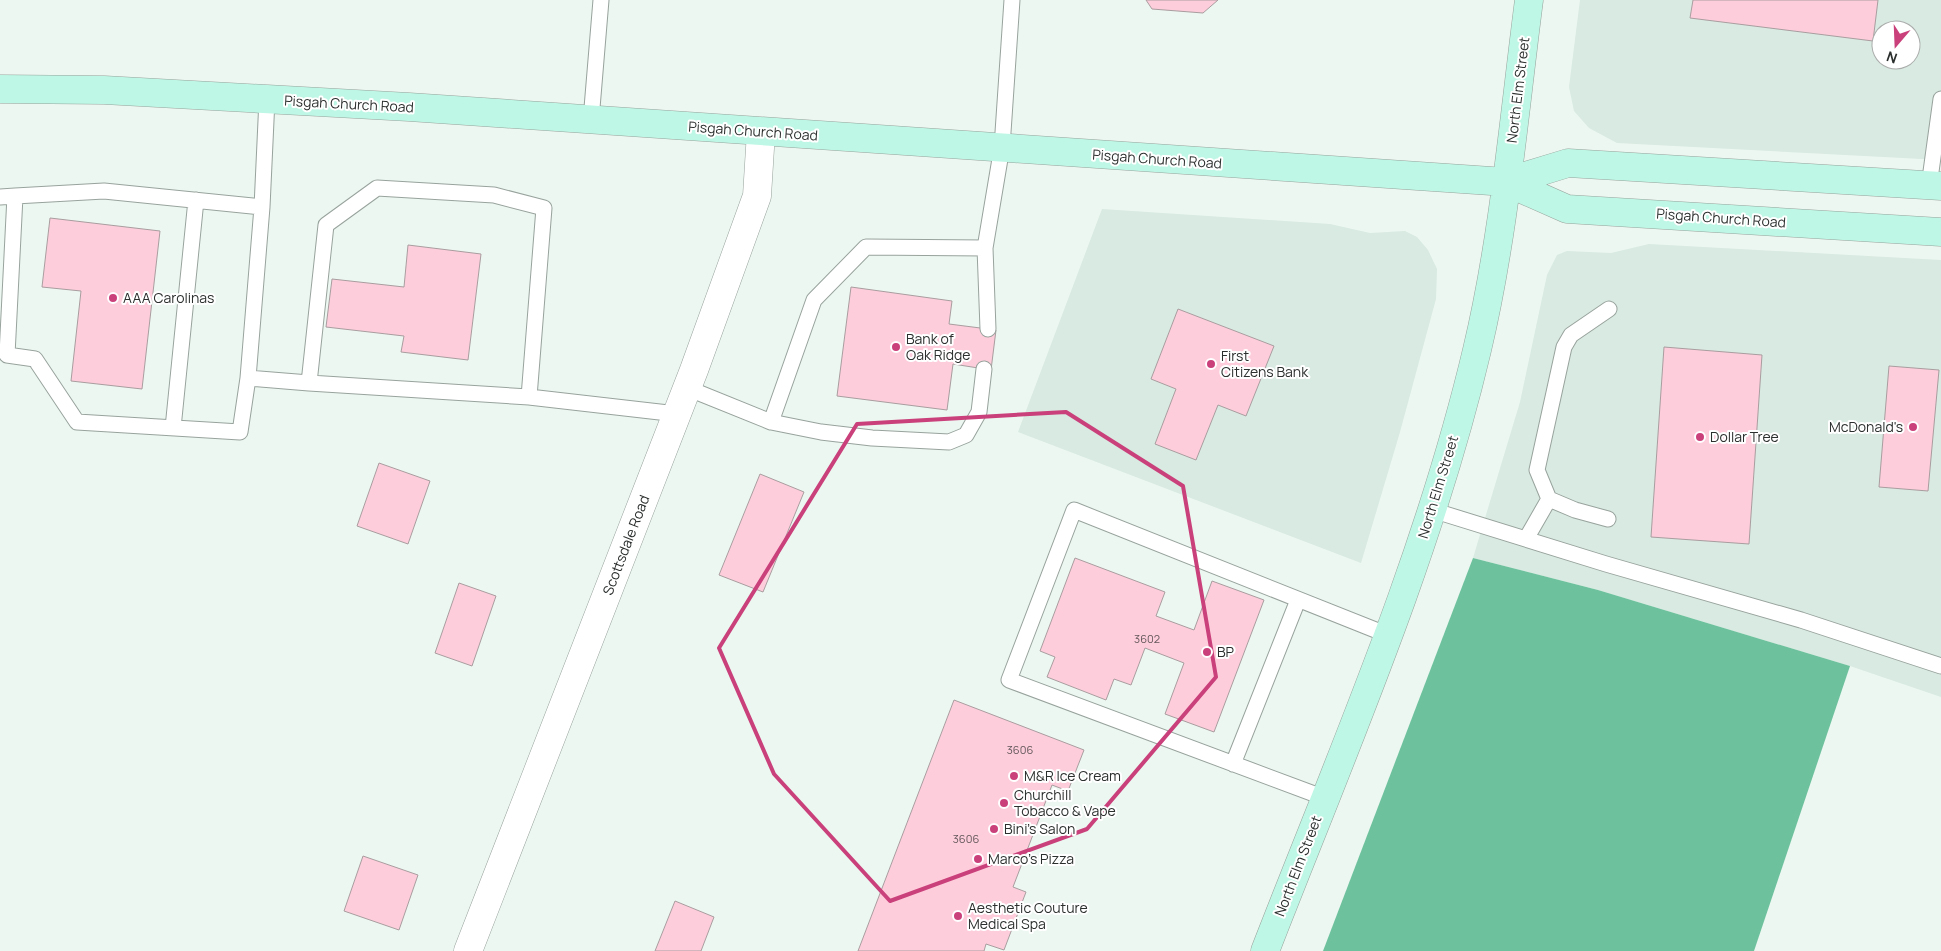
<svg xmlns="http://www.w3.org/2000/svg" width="1941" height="951" viewBox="0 0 1941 951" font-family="Manrope,sans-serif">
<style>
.built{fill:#d8eae1;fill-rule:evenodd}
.forest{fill:#6ec19d}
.building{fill:#fecddc;stroke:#a99da0}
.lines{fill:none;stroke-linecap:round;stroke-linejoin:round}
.service-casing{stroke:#98a39d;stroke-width:17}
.minor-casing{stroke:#98a39d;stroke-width:29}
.secondary-casing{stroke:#98a39d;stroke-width:29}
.service{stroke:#fff;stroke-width:15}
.minor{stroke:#fff;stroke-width:28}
.secondary{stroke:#bef7e5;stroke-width:28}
.marked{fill:none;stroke:#c9407a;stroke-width:4;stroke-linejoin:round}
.poi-dot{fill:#c9407a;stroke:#fff;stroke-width:2}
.labels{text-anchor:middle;stroke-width:4;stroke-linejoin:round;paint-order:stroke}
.number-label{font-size:11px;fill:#605659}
.street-label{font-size:14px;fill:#2b2f2d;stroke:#fff}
.poi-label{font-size:14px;fill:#2b2f2d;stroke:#fff;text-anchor:start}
</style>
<rect width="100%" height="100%" fill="#ecf7f1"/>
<!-- built -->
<path class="built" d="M 1580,0 L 1941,0 L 1941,160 L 1617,143 L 1589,128 L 1574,111 L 1569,87 ZM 1881,30 L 1911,30 L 1911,60 L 1881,60 Z
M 1102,209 L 1330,224 L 1370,233 L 1405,231 L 1417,237 L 1428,250 L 1437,269 L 1436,299 L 1400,432 L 1361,563 L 1018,432 Z
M 1649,244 L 1941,260 L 1941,697 L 1850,666 L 1598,590 L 1473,558 L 1520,402 L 1547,275 L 1557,255 L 1567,251 L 1611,253 Z"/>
<!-- forest -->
<path class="forest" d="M 1473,558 L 1598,590 L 1850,666 L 1754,951 L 1323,951 Z"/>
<!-- building -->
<path class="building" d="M 1146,0 L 1218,0 L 1203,13 L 1152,9 Z
M 1693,0 L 1878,0 L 1873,41 L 1690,18 Z
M 50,218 L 160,231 L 142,389 L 71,381 L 81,291 L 42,287 Z
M 408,245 L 481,254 L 468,360 L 401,352 L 404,336 L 326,327 L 332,279 L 404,287 Z
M 851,287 L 952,301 L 949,324 L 996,330 L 991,370 L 953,364 L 947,410 L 837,396 Z
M 1178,309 L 1274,346 L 1246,416 L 1218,405 L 1196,460 L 1155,444 L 1176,389 L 1151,379 Z
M 1664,347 L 1762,355 L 1749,544 L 1651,537 Z
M 1889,366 L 1939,370 L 1928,491 L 1879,487 Z
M 379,463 L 430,481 L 408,544 L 357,526 Z
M 760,474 L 804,492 L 763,592 L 719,575 Z
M 1075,558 L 1165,592 L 1156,616 L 1194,630 L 1212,581 L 1264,600 L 1214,732 L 1165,714 L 1184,663 L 1145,648 L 1131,685 L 1114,679 L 1106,700 L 1047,677 L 1055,657 L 1040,651 Z
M 459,583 L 496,596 L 472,666 L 435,653 Z
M 954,700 L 1084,750 L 1068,791 L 1052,785 L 1013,887 L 1026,892 L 1004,950 L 986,944 L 984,951 L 858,951 Z
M 363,856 L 418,875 L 399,930 L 344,911 Z
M 675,901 L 714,917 L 701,951 L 655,951 Z"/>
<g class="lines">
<defs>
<path id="service" d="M 267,99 L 262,207 L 248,378 L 309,383
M 591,120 L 601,0
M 1929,186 L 1941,99
M 15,196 L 104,191 L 262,207
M 0,197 L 15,196 L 7,355 L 35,359 L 77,422 L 240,432 L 248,378
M 985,248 L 988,329
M 687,388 L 771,422 L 814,300 L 866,247 L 985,248 L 1002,147 L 1012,0
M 529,397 L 544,208 L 494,195 L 377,188 L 326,225 L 309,383 L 529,397 L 677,414
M 771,422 L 821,432 L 872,438 L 949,442 L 966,435 L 979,412 L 984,369
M 173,428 L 196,200
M 1432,510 L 1606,564 L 1801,620 L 1941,666
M 1608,519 L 1575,510 L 1549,499 L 1537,470 L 1564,347 L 1571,335 L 1609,309
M 1526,539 L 1549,499
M 1233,764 L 1298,600
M 1325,798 L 1009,680 L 1074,510 L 1388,635"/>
<path id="minor" d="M 468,951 L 694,370 L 757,196 L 761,132"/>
<path id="secondary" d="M 0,89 L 104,90 L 409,107 L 1506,182 L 1567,209 L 1941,232
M 1506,182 L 1568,163 L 1941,186
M 1265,951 C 1342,753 1428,557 1477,350 C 1504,237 1514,115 1529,0"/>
</defs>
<!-- service casing -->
<use href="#service" class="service-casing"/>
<!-- minor casing -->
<use href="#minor" class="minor-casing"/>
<!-- secondary casing -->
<use href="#secondary" class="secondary-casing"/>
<!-- service -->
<use href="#service" class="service"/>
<!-- minor -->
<use href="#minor" class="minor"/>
<!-- secondary -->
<use href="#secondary" class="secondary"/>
</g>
<!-- marked area -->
<path class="marked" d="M 1066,412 L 1183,486 L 1216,677 L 1087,829 L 890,901 L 774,774 L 719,648 L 857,424 Z"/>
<!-- markers -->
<g class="poi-dot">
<circle cx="113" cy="298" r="5"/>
<circle cx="896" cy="347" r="5"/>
<circle cx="1211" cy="364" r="5"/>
<circle cx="1913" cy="427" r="5"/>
<circle cx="1700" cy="437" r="5"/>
<circle cx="1207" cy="652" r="5"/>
<circle cx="1014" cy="776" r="5"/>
<circle cx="1004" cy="803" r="5"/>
<circle cx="994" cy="829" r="5"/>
<circle cx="978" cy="859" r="5"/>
<circle cx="958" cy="916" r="5"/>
</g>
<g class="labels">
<!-- number labels -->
<g class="number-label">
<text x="1147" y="643">3602</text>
<text x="1020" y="754">3606</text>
<text x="966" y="843">3606</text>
</g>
<!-- street labels -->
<g class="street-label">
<text transform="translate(1518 90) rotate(-83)" y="5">North Elm Street</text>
<text transform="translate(349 104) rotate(3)" y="5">Pisgah Church Road</text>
<text transform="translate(753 131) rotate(4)" y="5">Pisgah Church Road</text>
<text transform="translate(1157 159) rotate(4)" y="5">Pisgah Church Road</text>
<text transform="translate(1721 218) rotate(4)" y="5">Pisgah Church Road</text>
<text transform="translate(1438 487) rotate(-73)" y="5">North Elm Street</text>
<text transform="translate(626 545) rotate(-69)" y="5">Scottsdale Road</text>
<text transform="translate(1298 866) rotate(-69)" y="5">North Elm Street</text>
</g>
<!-- poi labels -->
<g class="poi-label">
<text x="123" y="303">AAA Carolinas</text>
<text x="906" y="344">Bank of<tspan x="906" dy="16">Oak Ridge</tspan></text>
<text x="1221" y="361">First<tspan x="1221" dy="16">Citizens Bank</tspan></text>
<text x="1903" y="432" text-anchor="end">McDonald's</text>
<text x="1710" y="442">Dollar Tree</text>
<text x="1217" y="657">BP</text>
<text x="1024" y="781">M&amp;R Ice Cream</text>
<text x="1014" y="800">Churchill<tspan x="1014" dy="16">Tobacco &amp; Vape</tspan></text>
<text x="1004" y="834">Bini's Salon</text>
<text x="988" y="864">Marco's Pizza</text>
<text x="968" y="913">Aesthetic Couture<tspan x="968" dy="16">Medical Spa</tspan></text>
</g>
</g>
<!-- north arrow -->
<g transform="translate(1896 45) rotate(199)"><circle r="24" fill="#ffffff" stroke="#aaacab"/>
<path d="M0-4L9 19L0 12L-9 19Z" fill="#c9407a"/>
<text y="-8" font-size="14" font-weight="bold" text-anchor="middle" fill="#2b2f2d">N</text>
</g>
</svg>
